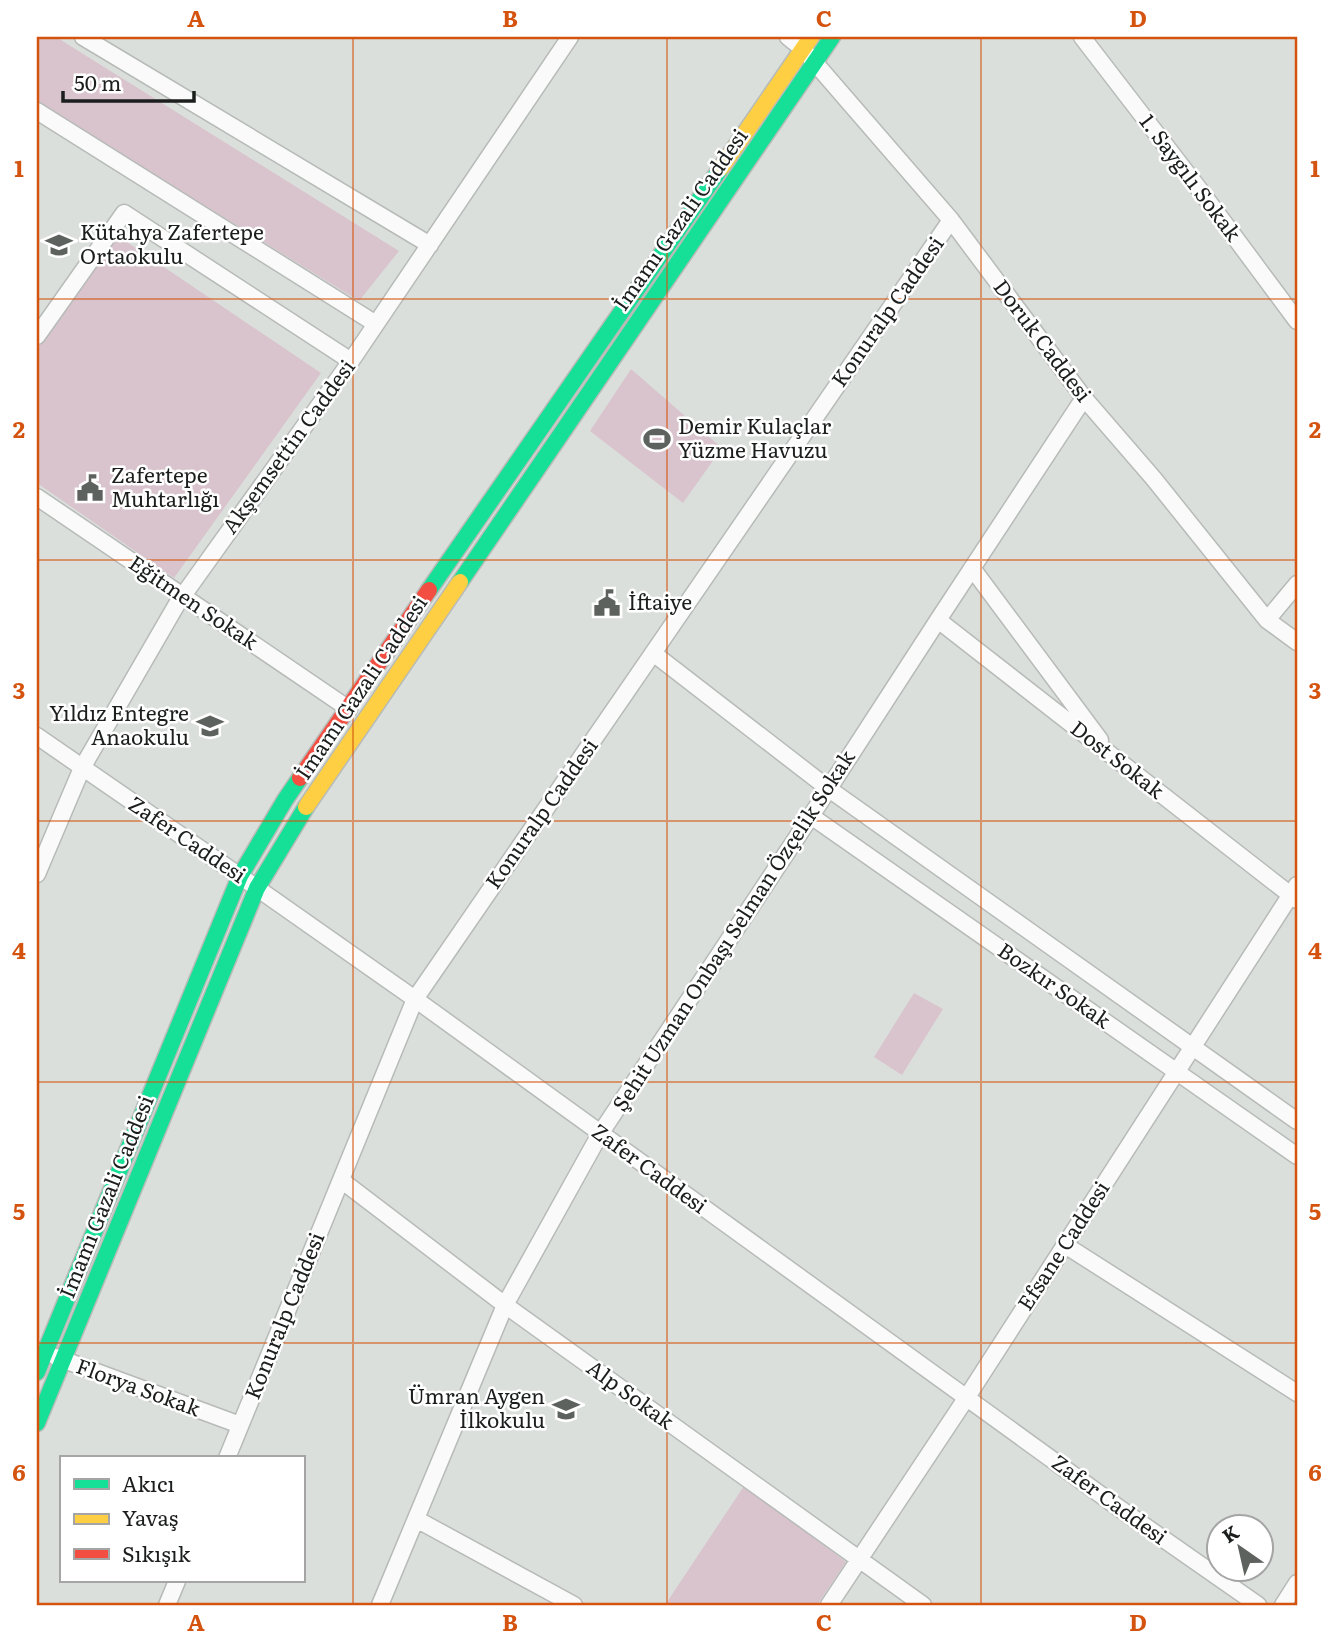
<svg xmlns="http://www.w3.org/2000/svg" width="1334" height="1642" viewBox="0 0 1334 1642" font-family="Literata,serif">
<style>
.green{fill:#d9c4cd}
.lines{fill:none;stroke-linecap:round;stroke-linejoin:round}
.street-casing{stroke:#b7bbb8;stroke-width:19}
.fast-casing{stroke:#b7bbb8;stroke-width:19}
.slow-casing{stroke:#b7bbb8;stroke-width:19}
.jam-casing{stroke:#b7bbb8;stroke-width:19}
.street{stroke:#fafafa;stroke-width:16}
.fast{stroke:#16e098;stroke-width:16}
.slow{stroke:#ffcf43;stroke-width:16}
.jam{stroke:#f24e42;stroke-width:16}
.grid{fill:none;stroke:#d4530e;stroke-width:2;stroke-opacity:0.55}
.labels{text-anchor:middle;stroke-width:5;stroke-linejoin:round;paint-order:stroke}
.street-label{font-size:21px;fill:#1b1e1c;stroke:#fff}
.poi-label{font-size:21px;fill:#1b1e1c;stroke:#fff;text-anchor:start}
.neatline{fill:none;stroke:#d4530e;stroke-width:2.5}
.grid-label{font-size:23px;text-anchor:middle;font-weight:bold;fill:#d4530e}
</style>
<rect width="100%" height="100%" fill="#dbdfdc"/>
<!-- green -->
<path class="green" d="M 37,37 L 56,37 L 399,251 L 359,301 L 37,102 Z
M 118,236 L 321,373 L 174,578 L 37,483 L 37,349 Z
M 631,369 L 722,448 L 683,503 L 590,431 Z
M 914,993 L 943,1009 L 902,1075 L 874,1057 Z
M 744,1486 L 846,1562 L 817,1605 L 665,1605 Z"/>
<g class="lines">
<defs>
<path id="street" d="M 83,37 L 430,245
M 788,37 L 803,49 L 951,220 L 1084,398 L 1154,479 L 1267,620 L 1297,642
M 1082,37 L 1199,189 L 1297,321
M 37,111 L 376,324
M 37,336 L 124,213 L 351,361
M 37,497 L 349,709
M 972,568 L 1100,740
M 938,620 L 1297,900
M 1267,620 L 1297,584
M 653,653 L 829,789 L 1297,1121
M 37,736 L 257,888 L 415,999 L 1119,1508 L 1258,1605
M 811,816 L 1297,1156
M 37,874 L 82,768 L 177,604 L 351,361 L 570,37
M 341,1180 L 505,1305 L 923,1605
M 1065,1245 L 1297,1393
M 56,1357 L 240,1425
M 227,1458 L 415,999 L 951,220
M 416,1519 L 574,1605
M 167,1605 L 177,1581
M 380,1605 L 505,1305 L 600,1134 L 811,816 L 938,620 L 1084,398
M 829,1605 L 967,1397 L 1297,885
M 1283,1605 L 1297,1583"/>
<path id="fast" d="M 460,582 L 832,37
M 429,590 L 721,168
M 37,1372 L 240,876 L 285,800 L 300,778
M 37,1423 L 257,888 L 306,807"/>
<path id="slow" d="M 721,168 L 811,37
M 306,807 L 460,582"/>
<path id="jam" d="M 300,778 L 429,590"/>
</defs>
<!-- street casing -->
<use href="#street" class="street-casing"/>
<!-- fast casing -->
<use href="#fast" class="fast-casing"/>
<!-- slow casing -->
<use href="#slow" class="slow-casing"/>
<!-- jam casing -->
<use href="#jam" class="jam-casing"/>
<!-- street -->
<use href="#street" class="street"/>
<!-- fast -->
<use href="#fast" class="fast"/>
<!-- slow -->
<use href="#slow" class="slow"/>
<!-- jam -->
<use href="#jam" class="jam"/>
</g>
<!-- grid -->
<path class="grid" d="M 353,37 L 353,1605M 667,37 L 667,1605M 981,37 L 981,1605M 37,299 L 1297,299M 37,560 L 1297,560M 37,821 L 1297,821M 37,1082 L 1297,1082M 37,1343 L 1297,1343"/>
<!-- icons -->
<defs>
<symbol id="school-bare" viewBox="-9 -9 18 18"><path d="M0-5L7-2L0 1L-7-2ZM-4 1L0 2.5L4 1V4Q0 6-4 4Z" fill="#5e625f" stroke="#fff" stroke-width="2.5" paint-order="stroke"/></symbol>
<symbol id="stadium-bare" viewBox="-9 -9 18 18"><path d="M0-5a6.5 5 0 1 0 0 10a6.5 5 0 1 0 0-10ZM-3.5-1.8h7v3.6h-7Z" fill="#5e625f" stroke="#fff" stroke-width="2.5" paint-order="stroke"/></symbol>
<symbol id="civic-bare" viewBox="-9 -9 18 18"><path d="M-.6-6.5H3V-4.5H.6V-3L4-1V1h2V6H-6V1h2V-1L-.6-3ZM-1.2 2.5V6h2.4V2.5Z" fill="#5e625f" stroke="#fff" stroke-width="2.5" paint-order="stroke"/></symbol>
</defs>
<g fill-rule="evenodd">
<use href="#school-bare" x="40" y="226" width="38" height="38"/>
<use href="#stadium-bare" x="638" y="420" width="38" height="38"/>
<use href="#civic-bare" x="71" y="469" width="38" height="38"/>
<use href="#civic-bare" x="588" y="584" width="38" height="38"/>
<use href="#school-bare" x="191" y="707" width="38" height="38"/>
<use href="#school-bare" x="547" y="1390" width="38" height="38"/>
</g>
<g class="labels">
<!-- street labels -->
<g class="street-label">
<text transform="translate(1190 178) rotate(53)" y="7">1. Saygılı Sokak</text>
<text transform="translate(681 220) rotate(-55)" y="7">İmamı Gazali Caddesi</text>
<text transform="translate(888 312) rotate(-55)" y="7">Konuralp Caddesi</text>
<text transform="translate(1042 341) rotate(53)" y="7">Doruk Caddesi</text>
<text transform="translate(289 447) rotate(-54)" y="7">Akşemsettin Caddesi</text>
<text transform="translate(193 603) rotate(34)" y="7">Eğitmen Sokak</text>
<text transform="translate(362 688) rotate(-56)" y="7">İmamı Gazali Caddesi</text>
<text transform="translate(1117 760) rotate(38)" y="7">Dost Sokak</text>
<text transform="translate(542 814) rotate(-55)" y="7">Konuralp Caddesi</text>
<text transform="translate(187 840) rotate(34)" y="7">Zafer Caddesi</text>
<text transform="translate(734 931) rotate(-57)" y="7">Şehit Uzman Onbaşı Selman Özçelik Sokak</text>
<text transform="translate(1054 986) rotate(35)" y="7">Bozkır Sokak</text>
<text transform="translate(649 1169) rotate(36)" y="7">Zafer Caddesi</text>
<text transform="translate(107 1197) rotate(-68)" y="7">İmamı Gazali Caddesi</text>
<text transform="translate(1064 1246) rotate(-57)" y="7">Efsane Caddesi</text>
<text transform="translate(285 1316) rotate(-68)" y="7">Konuralp Caddesi</text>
<text transform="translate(138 1388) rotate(20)" y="7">Florya Sokak</text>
<text transform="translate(630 1395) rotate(36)" y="7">Alp Sokak</text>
<text transform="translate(1109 1500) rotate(36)" y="7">Zafer Caddesi</text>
</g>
<!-- poi labels -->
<g class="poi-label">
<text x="80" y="240">Kütahya Zafertepe<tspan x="80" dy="24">Ortaokulu</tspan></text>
<text x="678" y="434">Demir Kulaçlar<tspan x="678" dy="24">Yüzme Havuzu</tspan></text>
<text x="111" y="483">Zafertepe<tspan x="111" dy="24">Muhtarlığı</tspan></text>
<text x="628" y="610">İftaiye</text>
<text x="189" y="721" text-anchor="end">Yıldız Entegre<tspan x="189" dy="24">Anaokulu</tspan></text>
<text x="545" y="1404" text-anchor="end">Ümran Aygen<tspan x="545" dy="24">İlkokulu</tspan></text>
</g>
</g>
<!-- border -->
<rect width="1334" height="1642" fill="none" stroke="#ffffff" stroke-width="77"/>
<!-- legend -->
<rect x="60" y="1456" width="245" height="126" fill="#ffffff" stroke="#a4a5a4" stroke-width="2"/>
<rect x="74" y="1479" width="35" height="10" fill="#16e098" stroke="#a4a5a4" stroke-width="2"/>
<text x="122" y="1492" font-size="21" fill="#1b1e1c">Akıcı</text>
<rect x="74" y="1514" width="35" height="10" fill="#ffcf43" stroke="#a4a5a4" stroke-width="2"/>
<text x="122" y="1526" font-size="21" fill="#1b1e1c">Yavaş</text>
<rect x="74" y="1549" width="35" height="10" fill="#f24e42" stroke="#a4a5a4" stroke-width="2"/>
<text x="122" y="1562" font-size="21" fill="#1b1e1c">Sıkışık</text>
<!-- north arrow -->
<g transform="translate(1240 1548) rotate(326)"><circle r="33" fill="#ffffff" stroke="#a4a5a4" stroke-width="2"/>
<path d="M0-5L12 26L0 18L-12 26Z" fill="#5e625f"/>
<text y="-10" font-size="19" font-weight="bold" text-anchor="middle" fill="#1b1e1c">K</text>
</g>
<!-- scale -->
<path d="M63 91v10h131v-10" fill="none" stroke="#1b1e1c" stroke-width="3.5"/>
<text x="74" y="91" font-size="21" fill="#1b1e1c" stroke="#ffffff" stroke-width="5" paint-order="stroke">50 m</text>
<rect x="38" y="38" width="1258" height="1566" class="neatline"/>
<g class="grid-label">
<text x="196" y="27">A</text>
<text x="510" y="27">B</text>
<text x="824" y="27">C</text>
<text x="1138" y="27">D</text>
<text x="19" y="177">1</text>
<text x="1315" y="177">1</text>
<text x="19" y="438">2</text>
<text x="1315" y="438">2</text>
<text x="19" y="699">3</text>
<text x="1315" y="699">3</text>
<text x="19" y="959">4</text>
<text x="1315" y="959">4</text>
<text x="19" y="1220">5</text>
<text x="1315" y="1220">5</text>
<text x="19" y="1481">6</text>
<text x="1315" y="1481">6</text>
<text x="196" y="1631">A</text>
<text x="510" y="1631">B</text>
<text x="824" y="1631">C</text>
<text x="1138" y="1631">D</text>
</g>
</svg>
